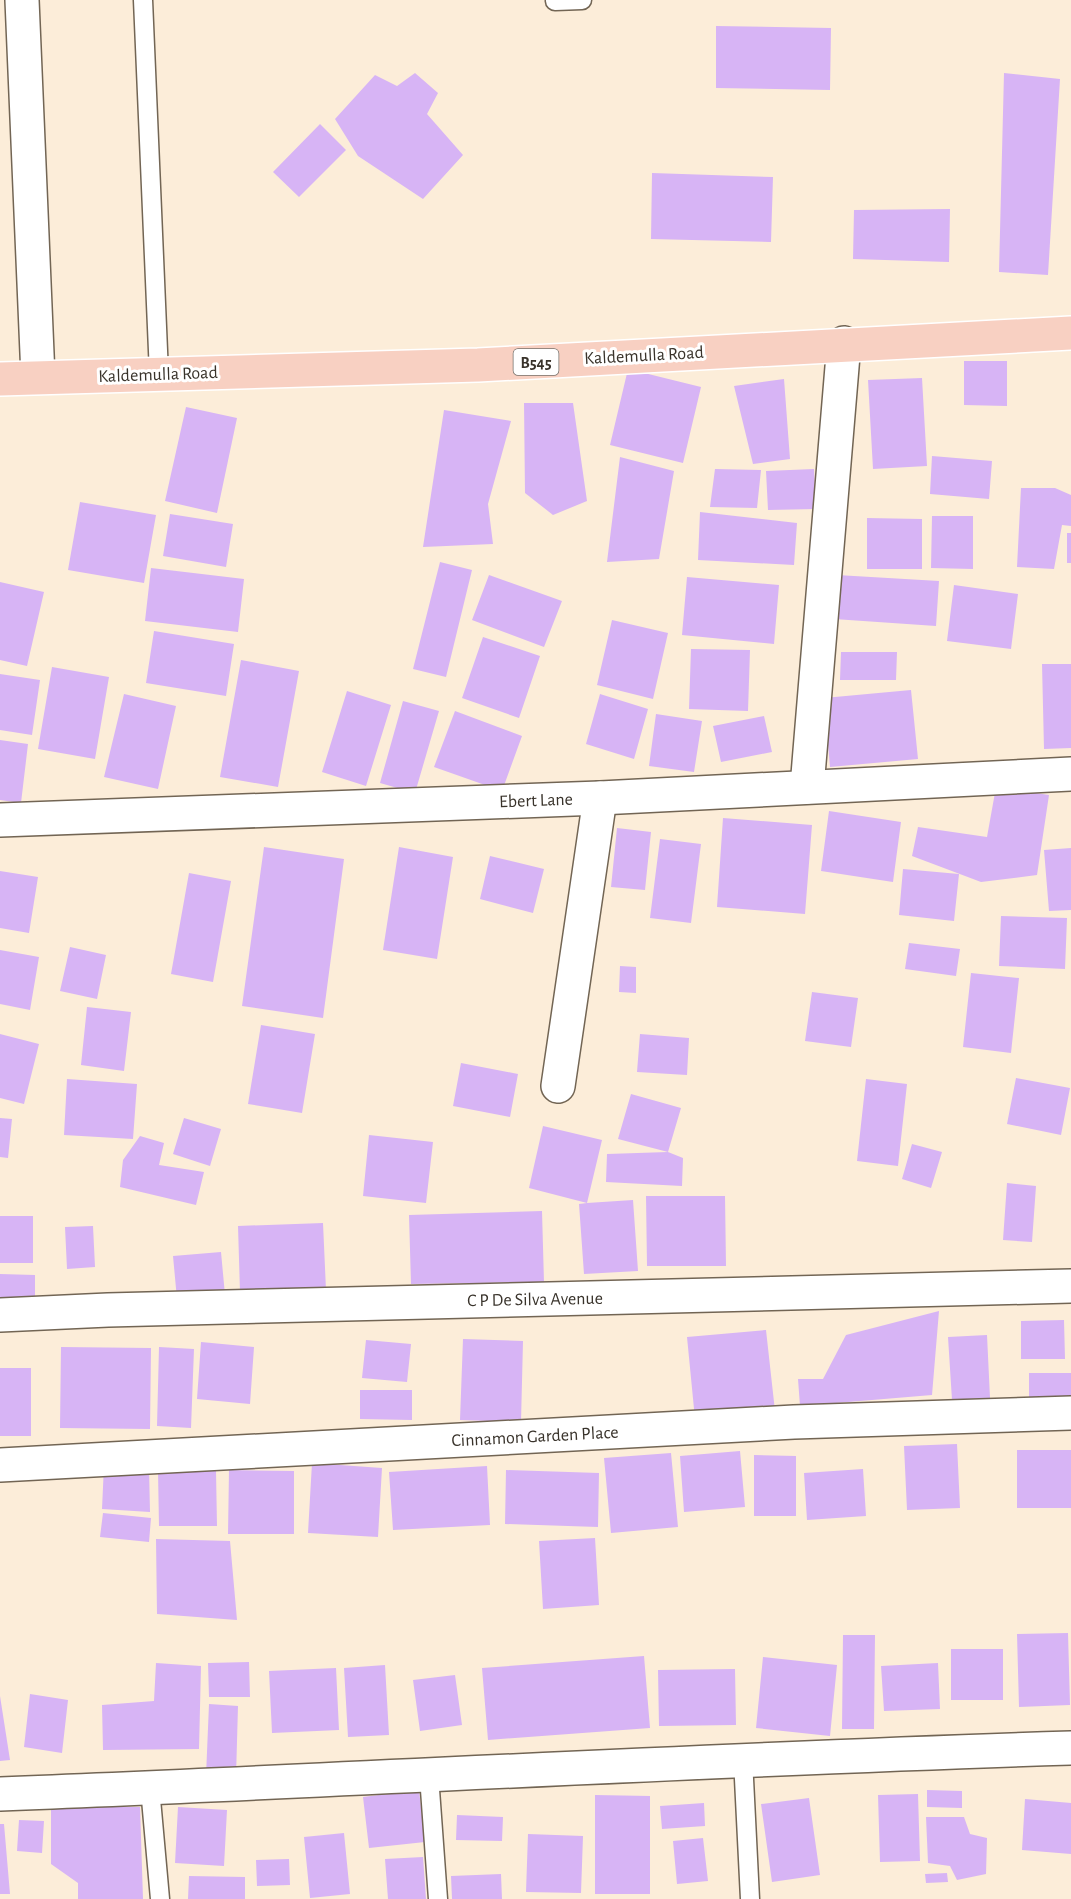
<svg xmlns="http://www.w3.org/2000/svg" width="1071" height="1899" viewBox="0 0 1071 1899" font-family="'Alegreya Sans',sans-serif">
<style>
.building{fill:#d7b4f5}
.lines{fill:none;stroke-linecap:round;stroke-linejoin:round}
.service-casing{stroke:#726554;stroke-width:21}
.minor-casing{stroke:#726554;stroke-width:36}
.tertiary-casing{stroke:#726554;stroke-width:36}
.primary-casing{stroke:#fff;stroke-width:36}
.service{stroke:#fff;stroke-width:18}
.minor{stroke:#fff;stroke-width:33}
.tertiary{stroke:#fff;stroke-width:33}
.primary{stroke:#f8d0c2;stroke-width:33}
.labels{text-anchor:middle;stroke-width:6;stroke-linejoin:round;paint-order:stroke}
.shield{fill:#fff;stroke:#74706b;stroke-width:1.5}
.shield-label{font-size:16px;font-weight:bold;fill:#39332b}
.street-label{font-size:18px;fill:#39332b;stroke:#fff}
</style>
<rect width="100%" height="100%" fill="#fcedd9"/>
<!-- building -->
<path class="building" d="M 716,26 L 831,28 L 830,90 L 716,88 Z
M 415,73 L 438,93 L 427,114 L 463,155 L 423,199 L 358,156 L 335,119 L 375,75 L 397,86 Z
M 1004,73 L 1060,79 L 1048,275 L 999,272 Z
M 320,124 L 346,150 L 299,197 L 273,172 Z
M 652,173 L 773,177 L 771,242 L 651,239 Z
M 950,209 L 949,262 L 853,259 L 854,210 Z
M 964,361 L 1007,361 L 1007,406 L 964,405 Z
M 628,369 L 701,387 L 683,463 L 610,445 Z
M 922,378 L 927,466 L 873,469 L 868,380 Z
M 784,379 L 790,459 L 753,464 L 734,386 Z
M 524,403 L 573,403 L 587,501 L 553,515 L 525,493 Z
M 186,407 L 237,418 L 217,513 L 165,501 Z
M 444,410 L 511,421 L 488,504 L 493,544 L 423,547 Z
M 932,456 L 992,461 L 989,499 L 930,494 Z
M 620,457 L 674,471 L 659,559 L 607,562 Z
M 715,469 L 761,470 L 757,508 L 710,507 Z
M 814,469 L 816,509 L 768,510 L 766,471 Z
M 1021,488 L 1055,488 L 1071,495 L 1071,526 L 1062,525 L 1054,569 L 1017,567 Z
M 80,502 L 156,515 L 144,583 L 68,570 Z
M 700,512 L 797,523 L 794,565 L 698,560 Z
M 170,514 L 233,524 L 226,567 L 163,556 Z
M 932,516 L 973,516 L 973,569 L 931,568 Z
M 867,518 L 922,519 L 922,569 L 867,569 Z
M 1067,533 L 1071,533 L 1071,563 L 1067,563 Z
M 440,562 L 472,570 L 446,677 L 413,669 Z
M 151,568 L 244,579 L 238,632 L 145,621 Z
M 489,575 L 562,601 L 544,647 L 472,620 Z
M 837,575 L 939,581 L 936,626 L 834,619 Z
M 687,577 L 779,585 L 774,644 L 682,635 Z
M 0,582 L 44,592 L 27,666 L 0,660 Z
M 954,585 L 1018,594 L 1011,649 L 947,641 Z
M 612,620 L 668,633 L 653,699 L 597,685 Z
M 154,631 L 234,644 L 226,696 L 146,683 Z
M 483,637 L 540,656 L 519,718 L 462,698 Z
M 691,649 L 750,650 L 748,711 L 689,709 Z
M 841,652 L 897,652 L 896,680 L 840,680 Z
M 241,660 L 299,671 L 278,787 L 220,777 Z
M 1042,664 L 1071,664 L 1071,748 L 1044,749 Z
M 52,667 L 109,677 L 95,759 L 38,749 Z
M 0,674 L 40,680 L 32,735 L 0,730 Z
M 911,690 L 918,759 L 830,767 L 824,698 Z
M 347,691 L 391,705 L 366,786 L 322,772 Z
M 124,694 L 176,706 L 158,789 L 104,777 Z
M 600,694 L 648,709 L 634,759 L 586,744 Z
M 403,701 L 439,711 L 415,793 L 380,783 Z
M 455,711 L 522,736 L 502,791 L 434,767 Z
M 656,714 L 702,721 L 694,772 L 649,766 Z
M 764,716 L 772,752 L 721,762 L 713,726 Z
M 0,740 L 28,744 L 21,803 L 0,800 Z
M 996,787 L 1049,795 L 1037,875 L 981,882 L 912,856 L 918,827 L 987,837 Z
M 829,811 L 901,822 L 893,882 L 821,871 Z
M 723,818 L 812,825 L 805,914 L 717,907 Z
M 617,828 L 651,832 L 645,890 L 611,887 Z
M 660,839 L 701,844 L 691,923 L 650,918 Z
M 264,847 L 344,859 L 323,1018 L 242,1006 Z
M 399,847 L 453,857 L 437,959 L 383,950 Z
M 1071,848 L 1071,910 L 1049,911 L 1044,850 Z
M 490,856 L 544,869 L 533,913 L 480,899 Z
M 903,869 L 959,874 L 954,921 L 899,915 Z
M 0,871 L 38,877 L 29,933 L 0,928 Z
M 189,873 L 231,881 L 213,982 L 171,974 Z
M 1001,916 L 1067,918 L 1065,969 L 999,966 Z
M 909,943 L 960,949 L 956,976 L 905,969 Z
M 70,947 L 106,955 L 97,999 L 60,991 Z
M 0,950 L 39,957 L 30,1010 L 0,1004 Z
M 620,966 L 636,967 L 636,993 L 619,992 Z
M 971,973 L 1019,978 L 1011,1053 L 963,1047 Z
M 812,992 L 858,998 L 851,1047 L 805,1041 Z
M 87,1007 L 131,1012 L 124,1071 L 81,1065 Z
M 261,1025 L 315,1034 L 302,1113 L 248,1104 Z
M 0,1034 L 39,1044 L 24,1104 L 0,1098 Z
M 640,1034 L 689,1038 L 687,1075 L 637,1072 Z
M 461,1063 L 518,1074 L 510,1117 L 453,1106 Z
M 1016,1078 L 1070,1088 L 1061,1135 L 1007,1124 Z
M 67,1079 L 137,1084 L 133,1139 L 64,1135 Z
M 866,1079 L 907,1084 L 898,1166 L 857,1161 Z
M 631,1094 L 681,1108 L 668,1152 L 618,1139 Z
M 0,1118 L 12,1119 L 8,1158 L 0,1157 Z
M 184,1118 L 221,1129 L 210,1166 L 173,1154 Z
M 543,1126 L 602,1140 L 587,1203 L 633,1200 L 638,1271 L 584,1274 L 579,1204 L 587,1203 L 529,1188 Z
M 369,1135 L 433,1142 L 426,1203 L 363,1196 Z
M 140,1136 L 164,1143 L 159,1165 L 204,1172 L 196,1205 L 120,1187 L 123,1160 Z
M 912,1144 L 942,1152 L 931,1188 L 902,1179 Z
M 668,1152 L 683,1158 L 682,1186 L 606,1182 L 607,1154 Z
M 1007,1183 L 1036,1186 L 1032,1242 L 1003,1240 Z
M 646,1196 L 725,1196 L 726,1266 L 647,1266 Z
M 542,1211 L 544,1282 L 411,1284 L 409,1215 Z
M 0,1216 L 33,1216 L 33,1263 L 0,1263 Z
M 323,1223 L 326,1290 L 240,1292 L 238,1226 Z
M 93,1226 L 95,1267 L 67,1269 L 65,1227 Z
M 221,1252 L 225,1295 L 177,1299 L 173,1256 Z
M 0,1274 L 35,1275 L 35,1311 L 0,1310 Z
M 939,1311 L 932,1395 L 800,1406 L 798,1379 L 823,1379 L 846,1335 Z
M 1064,1320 L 1065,1359 L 1021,1359 L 1021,1321 Z
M 766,1330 L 775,1411 L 695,1419 L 687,1337 Z
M 987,1335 L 990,1398 L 952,1400 L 948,1337 Z
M 463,1339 L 523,1341 L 521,1422 L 460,1420 Z
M 366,1340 L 411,1344 L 407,1382 L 362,1378 Z
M 201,1342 L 254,1347 L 250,1404 L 197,1399 Z
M 61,1347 L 151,1348 L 150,1429 L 60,1428 Z
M 159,1347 L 194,1349 L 191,1428 L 157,1426 Z
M 0,1368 L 31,1368 L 31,1436 L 0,1436 Z
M 1029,1373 L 1071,1373 L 1071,1397 L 1029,1397 Z
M 360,1390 L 412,1390 L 412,1420 L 360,1419 Z
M 957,1444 L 960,1508 L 907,1510 L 904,1446 Z
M 1017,1450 L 1071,1450 L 1071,1508 L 1017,1508 Z
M 740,1451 L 745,1507 L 684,1512 L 680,1456 Z
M 671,1453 L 678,1527 L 611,1533 L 604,1458 Z
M 754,1455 L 796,1456 L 796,1516 L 754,1516 Z
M 312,1463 L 382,1468 L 378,1537 L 308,1533 Z
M 104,1465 L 149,1467 L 150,1512 L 102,1509 Z
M 487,1466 L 490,1525 L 393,1530 L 389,1472 Z
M 863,1469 L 866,1516 L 807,1520 L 804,1473 Z
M 229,1470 L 294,1471 L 294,1534 L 228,1534 Z
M 506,1470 L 599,1473 L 598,1527 L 505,1524 Z
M 158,1471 L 216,1471 L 217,1526 L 159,1526 Z
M 103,1513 L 151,1518 L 149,1542 L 100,1537 Z
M 595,1538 L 599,1605 L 543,1609 L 539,1541 Z
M 156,1539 L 230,1541 L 237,1620 L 157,1614 Z
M 1068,1633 L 1070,1705 L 1019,1707 L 1017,1634 Z
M 843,1635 L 875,1635 L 874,1729 L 842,1729 Z
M 951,1649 L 1003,1649 L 1003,1700 L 951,1700 Z
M 644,1656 L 650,1728 L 488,1740 L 482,1668 Z
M 763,1657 L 837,1665 L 830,1736 L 756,1728 Z
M 249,1662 L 250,1697 L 209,1697 L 208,1663 Z
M 156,1663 L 201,1666 L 199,1749 L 103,1750 L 102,1705 L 154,1701 Z
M 938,1663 L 940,1709 L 884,1711 L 881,1666 Z
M 385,1665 L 389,1735 L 348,1737 L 344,1668 Z
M 336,1668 L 339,1730 L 272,1733 L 269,1671 Z
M 735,1669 L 736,1725 L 659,1726 L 658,1670 Z
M 455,1675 L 462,1725 L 420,1731 L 413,1680 Z
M 30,1694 L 68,1700 L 62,1753 L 24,1747 Z
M 0,1696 L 10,1760 L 0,1761 Z
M 209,1704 L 238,1706 L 236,1777 L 206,1776 Z
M 419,1790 L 425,1842 L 369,1848 L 363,1797 Z
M 927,1790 L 962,1791 L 962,1808 L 927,1807 Z
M 918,1794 L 920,1861 L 880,1862 L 878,1795 Z
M 595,1795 L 650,1796 L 650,1894 L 595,1894 Z
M 809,1798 L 820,1875 L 772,1882 L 761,1804 Z
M 1025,1799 L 1071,1803 L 1071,1854 L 1022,1850 Z
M 704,1803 L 705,1826 L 662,1829 L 660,1806 Z
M 51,1807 L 140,1807 L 143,1899 L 78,1899 L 78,1883 L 51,1864 Z
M 178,1807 L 227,1810 L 224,1866 L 175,1863 Z
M 457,1815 L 503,1817 L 502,1841 L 456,1840 Z
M 926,1817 L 964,1817 L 970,1834 L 987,1838 L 986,1874 L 957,1880 L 950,1866 L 928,1863 Z
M 19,1820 L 44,1821 L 42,1853 L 17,1851 Z
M 0,1824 L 4,1824 L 10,1894 L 0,1894 Z
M 344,1833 L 350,1894 L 310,1898 L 304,1837 Z
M 528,1834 L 583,1836 L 581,1893 L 526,1892 Z
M 703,1838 L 708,1881 L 677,1884 L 673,1841 Z
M 423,1857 L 426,1899 L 388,1899 L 385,1859 Z
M 289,1859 L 290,1885 L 257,1886 L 256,1860 Z
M 947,1873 L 948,1882 L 926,1883 L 925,1874 Z
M 501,1874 L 502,1899 L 452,1899 L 451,1876 Z
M 189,1876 L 245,1877 L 245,1899 L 188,1899 Z"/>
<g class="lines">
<defs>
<path id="service" d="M 143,0 L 159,374
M 555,1 L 582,0
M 743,1759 L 750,1899
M 429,1776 L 438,1899
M 150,1788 L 160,1899"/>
<path id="minor" d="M 22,0 L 38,377
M 807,787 L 844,343
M 558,1086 L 600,798
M 0,1315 L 108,1310 L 1071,1286
M 0,1465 L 794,1422 L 1071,1413"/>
<path id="tertiary" d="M 0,820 L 600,798 L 1071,774
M 0,1794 C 357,1780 714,1759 1071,1748"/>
<path id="primary" d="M 0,379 L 478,365 L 1071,333"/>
</defs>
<!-- service casing -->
<use href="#service" class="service-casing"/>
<!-- minor casing -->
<use href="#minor" class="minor-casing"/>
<!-- tertiary casing -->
<use href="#tertiary" class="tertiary-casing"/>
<!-- primary casing -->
<use href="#primary" class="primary-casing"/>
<!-- service -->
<use href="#service" class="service"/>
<!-- minor -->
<use href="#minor" class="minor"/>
<!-- tertiary -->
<use href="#tertiary" class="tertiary"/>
<!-- primary -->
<use href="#primary" class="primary"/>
</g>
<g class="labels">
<!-- shield labels -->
<rect class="shield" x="513.5" y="349" width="45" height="26" rx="4.5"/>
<g class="shield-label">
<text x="536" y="368">B545</text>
</g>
<!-- street labels -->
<g class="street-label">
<text transform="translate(644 355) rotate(-3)" y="6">Kaldemulla Road</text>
<text transform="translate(158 374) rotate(-2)" y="6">Kaldemulla Road</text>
<text transform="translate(536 800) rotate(-2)" y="6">Ebert Lane</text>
<text transform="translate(535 1299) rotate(-1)" y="6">C P De Silva Avenue</text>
<text transform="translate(535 1436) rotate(-3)" y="6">Cinnamon Garden Place</text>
</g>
</g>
</svg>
